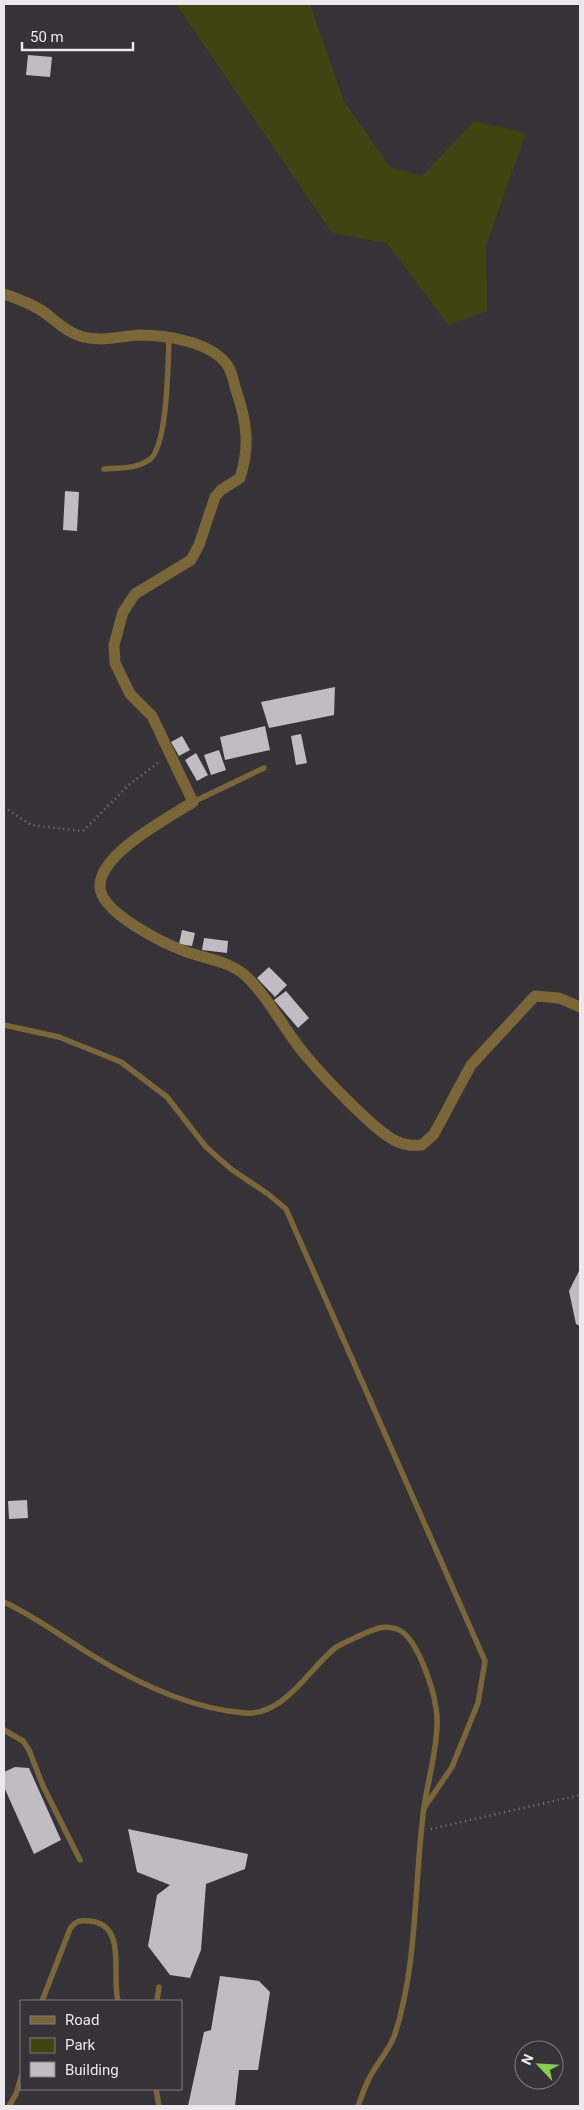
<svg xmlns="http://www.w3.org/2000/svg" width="584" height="2110" viewBox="0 0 584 2110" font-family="Roboto,sans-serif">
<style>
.green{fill:#414410}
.building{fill:#c0bcc4}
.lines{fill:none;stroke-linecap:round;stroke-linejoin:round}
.path{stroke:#7f7c81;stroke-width:2.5;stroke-dasharray:1 4;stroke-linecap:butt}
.lane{stroke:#7b6638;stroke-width:5.5}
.street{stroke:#7b6638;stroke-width:11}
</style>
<rect width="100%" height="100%" fill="#353238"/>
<!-- green -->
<path class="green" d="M 176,4 L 310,4 L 344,101 L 390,167 L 422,176 L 474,121 L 526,133 L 486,246 L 487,311 L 448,325 L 387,243 L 332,233 Z"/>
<!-- building -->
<path class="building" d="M 28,55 L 52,57 L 50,77 L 26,75 Z
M 65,491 L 79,492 L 77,531 L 63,530 Z
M 335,687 L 334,715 L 269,728 L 261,702 Z
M 265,726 L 270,750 L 225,760 L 220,737 Z
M 301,734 L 307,763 L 296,765 L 291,736 Z
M 182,736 L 190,750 L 179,756 L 171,742 Z
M 219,750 L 226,770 L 211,775 L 204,755 Z
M 196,753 L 208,775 L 197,781 L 185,760 Z
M 182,930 L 195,933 L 192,946 L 179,944 Z
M 204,938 L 228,941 L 227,953 L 202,950 Z
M 269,967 L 287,985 L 275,997 L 257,978 Z
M 286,991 L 309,1018 L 298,1028 L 274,1000 Z
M 580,1269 L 580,1326 L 576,1324 L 569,1291 Z
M 27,1500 L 28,1518 L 9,1519 L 8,1501 Z
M 15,1767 L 29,1768 L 61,1840 L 34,1854 L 4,1787 L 4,1772 Z
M 128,1829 L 248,1854 L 245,1869 L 206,1884 L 201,1950 L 190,1978 L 170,1975 L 148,1946 L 157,1895 L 170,1885 L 137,1872 Z
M 220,1976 L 259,1981 L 270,1992 L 258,2070 L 239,2070 L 235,2106 L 188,2106 L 204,2032 L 211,2030 Z"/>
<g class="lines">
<!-- path -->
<path class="path" d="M 4,807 L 31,825 L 83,831 L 130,784 L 159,762
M 431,1829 L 580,1795"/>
<!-- lane -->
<path class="lane" d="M 104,469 C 119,468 136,469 149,460 C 168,448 168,360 169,337
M 193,802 L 264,768
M 4,1025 L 59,1037 L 121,1062 L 167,1097 L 206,1147 L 231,1169 L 268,1194 L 286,1209 L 485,1661 L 478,1703 L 452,1767 L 424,1808
M 4,1602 C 34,1616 61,1636 90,1654 C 135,1682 191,1709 245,1713 C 284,1716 308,1670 335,1648 C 342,1643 353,1639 361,1635 C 373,1630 383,1624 397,1629 C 417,1636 433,1688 436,1708 C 441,1734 428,1780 424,1807 C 414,1882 418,1962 395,2034 C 390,2049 378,2062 371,2075 C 365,2085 362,2096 358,2106
M 4,1730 L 23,1741 L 29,1750 L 43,1786 L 80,1860
M 42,2001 L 70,1929 C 76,1920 80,1920 90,1921 C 128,1925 111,1975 118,2001
M 157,2001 L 159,1987
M 156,2089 L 159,2106
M 9,2106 L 16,2094 L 21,2077"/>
<!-- street -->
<path class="street" d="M 4,294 C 18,299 33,304 45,313 C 57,322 68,333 83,337 C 102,342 121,336 140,335 C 166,335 215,342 229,368 C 233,375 234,385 237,393 C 247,423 250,447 240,478 L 221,490 L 215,497 L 199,545 L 191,560 L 135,594 L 123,612 L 114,645 L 115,663 L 130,694 L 152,716 L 193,802 C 168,818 101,853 100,885 C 98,912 165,944 187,952 C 207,959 229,961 246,976 C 269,998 283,1028 303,1052 C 319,1072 374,1131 396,1141 C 404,1145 413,1146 422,1145 L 434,1134 L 471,1065 L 535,996 L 559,998 L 580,1007"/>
</g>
<!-- border -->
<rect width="584" height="2110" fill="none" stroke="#ebe9ed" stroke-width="10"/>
<!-- legend -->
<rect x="20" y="2000" width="162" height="90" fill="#353238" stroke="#7e7b80"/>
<rect x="30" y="2016" width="25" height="8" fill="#7b6638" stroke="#7e7b80"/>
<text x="65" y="2025" font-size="15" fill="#ebe9ed">Road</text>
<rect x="30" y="2038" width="25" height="15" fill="#414410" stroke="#7e7b80"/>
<text x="65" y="2050" font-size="15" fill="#ebe9ed">Park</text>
<rect x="30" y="2062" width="25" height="15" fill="#c0bcc4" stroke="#7e7b80"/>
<text x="65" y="2075" font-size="15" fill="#ebe9ed">Building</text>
<!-- north arrow -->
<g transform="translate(539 2065) rotate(295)"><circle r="24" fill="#353238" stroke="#7e7b80"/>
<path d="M0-4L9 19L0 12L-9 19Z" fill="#85cf4c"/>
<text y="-8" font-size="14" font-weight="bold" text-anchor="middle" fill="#ebe9ed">N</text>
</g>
<!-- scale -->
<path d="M22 42v8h111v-8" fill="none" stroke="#ebe9ed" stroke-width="2.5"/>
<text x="30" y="42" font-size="15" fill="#ebe9ed" stroke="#353238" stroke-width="4" paint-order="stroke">50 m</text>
</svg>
